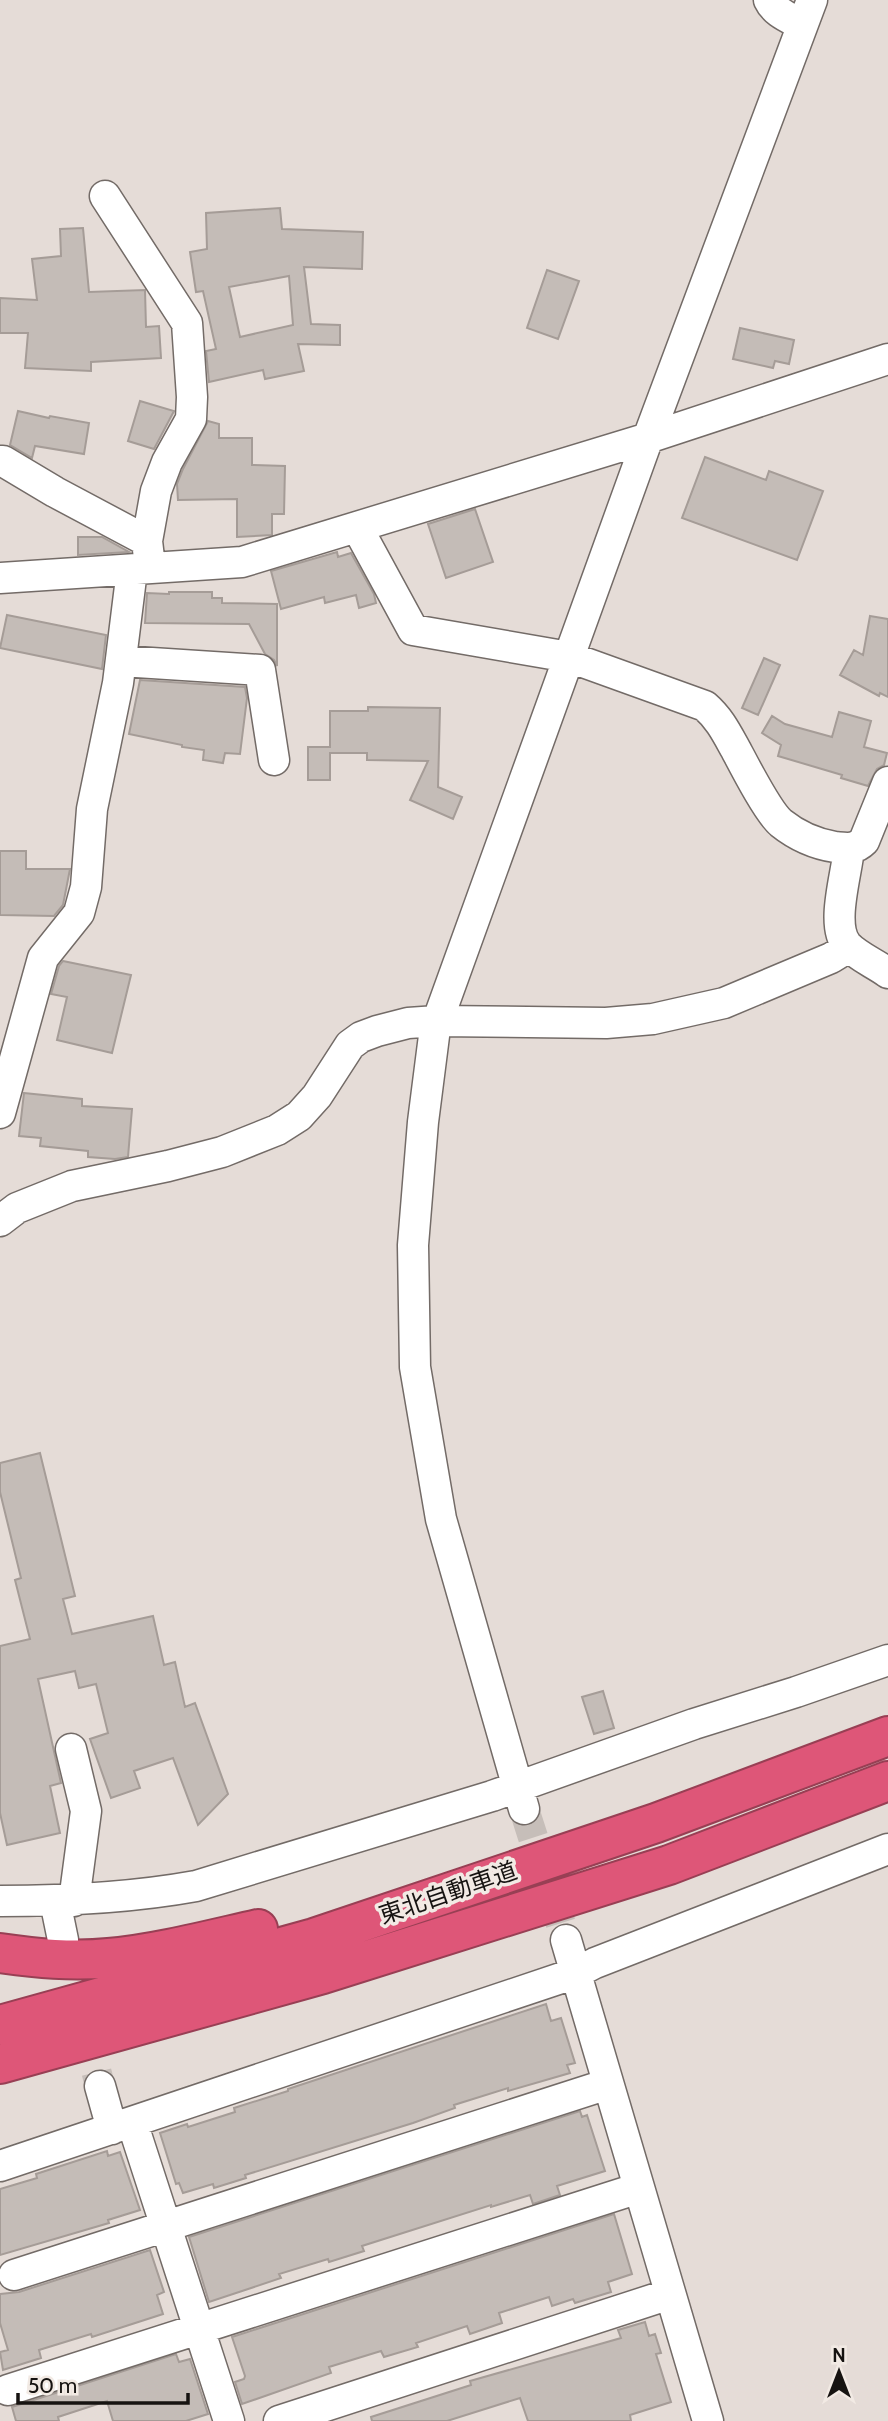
<svg xmlns="http://www.w3.org/2000/svg" width="888" height="2421" viewBox="0 0 888 2421" font-family="Cabin,'Noto Sans JP',sans-serif">
<style>
.building{fill:#c4bcb7;stroke:#a59c97;stroke-width:2;fill-rule:evenodd}
.lines{fill:none;stroke-linecap:round;stroke-linejoin:round}
.minor-tunnel{stroke:#c6beb9;stroke-width:30;stroke-dasharray:30 15;stroke-linecap:butt}
.minor-casing{stroke:#736b67;stroke-width:33}
.highway-casing{stroke:#983f54;stroke-width:42}
.minor{stroke:#fff;stroke-width:30}
.highway{stroke:#de5678;stroke-width:38}
.labels{text-anchor:middle;stroke-width:7;stroke-linejoin:round;paint-order:stroke}
.street-label{font-size:24px;fill:#161311;stroke:#f2eae4}
</style>
<rect width="100%" height="100%" fill="#e5dcd7"/>
<!-- building -->
<path class="building" d="M 280,208 L 282,229 L 363,232 L 362,269 L 304,267 L 311,324 L 340,325 L 340,345 L 298,344 L 304,371 L 265,379 L 263,370 L 209,382 L 206,351 L 216,349 L 203,291 L 196,292 L 190,252 L 207,249 L 206,213 ZM 289,276 L 293,325 L 240,337 L 229,287 Z
M 83,228 L 89,292 L 145,290 L 146,327 L 159,326 L 161,358 L 91,362 L 91,371 L 25,368 L 28,333 L 0,333 L 0,298 L 37,300 L 32,259 L 61,256 L 60,229 Z
M 547,270 L 579,281 L 558,339 L 527,328 Z
M 740,328 L 794,340 L 789,364 L 775,361 L 773,368 L 733,359 Z
M 140,401 L 174,411 L 154,449 L 128,441 Z
M 18,411 L 49,418 L 50,416 L 89,423 L 84,454 L 35,446 L 32,458 L 10,445 Z
M 208,421 L 219,424 L 219,438 L 252,438 L 252,465 L 285,466 L 284,514 L 272,514 L 272,535 L 237,537 L 237,499 L 178,500 L 177,484 L 183,469 Z
M 705,457 L 766,480 L 769,471 L 823,491 L 797,560 L 682,518 Z
M 475,509 L 493,562 L 446,578 L 428,524 Z
M 78,537 L 102,537 L 129,552 L 78,555 Z
M 337,552 L 338,557 L 351,553 L 374,594 L 376,603 L 359,608 L 356,595 L 325,603 L 324,597 L 281,609 L 271,571 Z
M 169,592 L 212,592 L 212,598 L 222,598 L 222,603 L 277,604 L 277,666 L 274,660 L 265,654 L 249,624 L 145,623 L 147,593 L 169,594 Z
M 7,615 L 106,635 L 102,669 L 0,648 Z
M 870,616 L 888,619 L 888,697 L 880,693 L 879,696 L 840,675 L 854,650 L 863,655 Z
M 764,658 L 780,665 L 758,715 L 742,708 Z
M 140,680 L 245,687 L 247,698 L 240,754 L 225,753 L 223,763 L 203,760 L 204,750 L 182,747 L 182,745 L 129,734 Z
M 368,707 L 440,708 L 438,787 L 462,797 L 453,819 L 410,800 L 428,761 L 367,760 L 367,753 L 330,753 L 330,780 L 308,780 L 308,747 L 330,747 L 330,711 L 368,711 Z
M 839,712 L 871,721 L 864,747 L 887,753 L 884,765 L 877,769 L 868,786 L 841,778 L 842,775 L 778,756 L 781,745 L 762,733 L 772,716 L 785,724 L 832,737 Z
M 0,851 L 26,851 L 26,869 L 70,869 L 63,905 L 54,916 L 0,915 Z
M 63,961 L 131,975 L 112,1053 L 57,1040 L 67,997 L 51,994 L 59,966 Z
M 24,1093 L 82,1099 L 82,1106 L 132,1109 L 128,1157 L 115,1159 L 88,1157 L 88,1151 L 40,1146 L 41,1138 L 19,1136 Z
M 40,1453 L 75,1596 L 63,1599 L 72,1634 L 153,1616 L 164,1665 L 175,1662 L 185,1707 L 195,1703 L 228,1794 L 198,1825 L 173,1758 L 134,1771 L 140,1788 L 111,1798 L 90,1739 L 108,1733 L 96,1684 L 79,1688 L 75,1671 L 38,1679 L 61,1783 L 50,1786 L 60,1833 L 7,1845 L 0,1813 L 0,1646 L 30,1639 L 15,1580 L 21,1578 L 0,1492 L 0,1463 Z
M 603,1691 L 614,1728 L 594,1734 L 582,1697 Z
M 546,2004 L 551,2021 L 561,2018 L 575,2063 L 567,2065 L 570,2073 L 508,2091 L 508,2088 L 454,2105 L 455,2108 L 413,2123 L 245,2175 L 246,2178 L 214,2188 L 213,2184 L 183,2193 L 179,2183 L 176,2184 L 160,2133 L 187,2124 L 188,2127 L 235,2112 L 234,2108 L 288,2091 L 288,2089 Z
M 580,2111 L 582,2117 L 587,2115 L 605,2171 L 557,2186 L 560,2195 L 533,2204 L 530,2195 L 491,2207 L 491,2205 L 362,2246 L 364,2251 L 329,2262 L 328,2259 L 279,2274 L 281,2278 L 209,2302 L 189,2237 Z
M 107,2151 L 108,2156 L 120,2152 L 140,2210 L 108,2220 L 109,2223 L 0,2255 L 0,2189 L 37,2178 L 36,2174 Z
M 614,2214 L 632,2274 L 608,2282 L 611,2292 L 575,2303 L 573,2299 L 552,2306 L 549,2297 L 499,2313 L 502,2323 L 470,2334 L 467,2326 L 416,2343 L 418,2347 L 384,2357 L 381,2351 L 329,2367 L 331,2373 L 242,2404 L 235,2382 L 244,2379 L 245,2376 L 232,2337 Z
M 150,2250 L 164,2292 L 157,2295 L 163,2314 L 92,2337 L 91,2334 L 39,2350 L 41,2358 L 3,2370 L 0,2352 L 8,2350 L 0,2323 L 0,2294 L 19,2292 Z
M 645,2322 L 649,2336 L 655,2334 L 661,2353 L 656,2354 L 671,2402 L 630,2415 L 631,2421 L 528,2421 L 520,2398 L 447,2421 L 372,2421 L 371,2417 L 471,2385 L 470,2381 L 621,2338 L 618,2330 Z
M 176,2354 L 179,2362 L 190,2359 L 208,2414 L 186,2421 L 113,2421 L 107,2401 L 58,2417 L 59,2421 L 16,2421 L 12,2407 Z"/>
<g class="lines">
<!-- minor-tunnel -->
<path class="minor-tunnel" d="M 524,1809 L 566,1940
M 64,1941 L 100,2086"/>
<defs>
<path id="minor" d="M 769,0 C 775,13 790,18 802,25
M 105,196 L 187,323 L 192,397 L 191,419 L 167,462 L 156,491 L 147,541
M 0,461 L 3,461 L 55,492 L 147,541 L 149,558
M 357,527 L 413,630 L 569,657 L 705,706 C 720,719 727,734 736,750 C 745,767 768,812 781,823 C 796,835 816,844 835,847 C 847,848 855,850 864,841 L 888,782
M 0,578 L 242,562 L 648,438 L 888,359
M 121,661 L 260,670 L 274,760
M 849,848 C 847,874 830,925 847,945 C 857,956 876,964 888,973
M 0,1113 L 43,958 L 79,913 L 86,887 L 92,809 L 118,683 L 132,570
M 0,1221 L 17,1208 L 72,1186 L 168,1166 L 222,1152 L 277,1130 L 299,1116 L 317,1096 L 350,1045 L 361,1037 L 377,1031 L 408,1023 L 437,1021 L 606,1023 L 653,1019 L 724,1003 L 831,958 L 849,947
M 71,1749 L 86,1811 L 74,1901
M 524,1809 L 441,1519 L 415,1367 L 413,1245 L 423,1122 L 435,1028 L 648,438 L 812,0
M 0,1901 C 66,1901 130,1898 196,1886 L 492,1796 L 694,1724 L 796,1692 L 888,1660
M 55,1901 L 63,1940
M 566,1940 L 708,2421
M 100,2086 L 112,2129
M 132,2122 L 229,2421
M 0,2166 L 576,1973 L 595,1963 L 888,1849
M 14,2275 L 608,2084
M 8,2390 L 639,2188
M 279,2421 L 670,2294"/>
<path id="highway" d="M 0,1953 C 36,1958 72,1962 109,1958 C 159,1953 209,1940 258,1929
M 0,2025 L 314,1938 L 656,1823 L 888,1736
M 0,2064 L 323,1974 L 669,1865 L 888,1781"/>
</defs>
<!-- minor casing -->
<use href="#minor" class="minor-casing"/>
<!-- highway casing -->
<use href="#highway" class="highway-casing"/>
<!-- minor -->
<use href="#minor" class="minor"/>
<!-- highway -->
<use href="#highway" class="highway"/>
</g>
<g class="labels">
<!-- street labels -->
<g class="street-label">
<text transform="translate(448 1893) rotate(-19)" y="8">東北自動車道</text>
</g>
</g>
<!-- north arrow -->
<g transform="translate(839 2372)" stroke="#f2eae4" stroke-width="5" paint-order="stroke">
<path d="M0-5L12 26L0 18L-12 26Z" fill="#161311"/>
<text y="-10" font-size="19" font-weight="bold" text-anchor="middle" fill="#161311">N</text>
</g>
<!-- scale -->
<path d="M18 2393v10h170v-10" fill="none" stroke="#161311" stroke-width="3.5"/>
<text x="28" y="2393" font-size="21" fill="#161311" stroke="#f2eae4" stroke-width="5" paint-order="stroke">50 m</text>
</svg>
